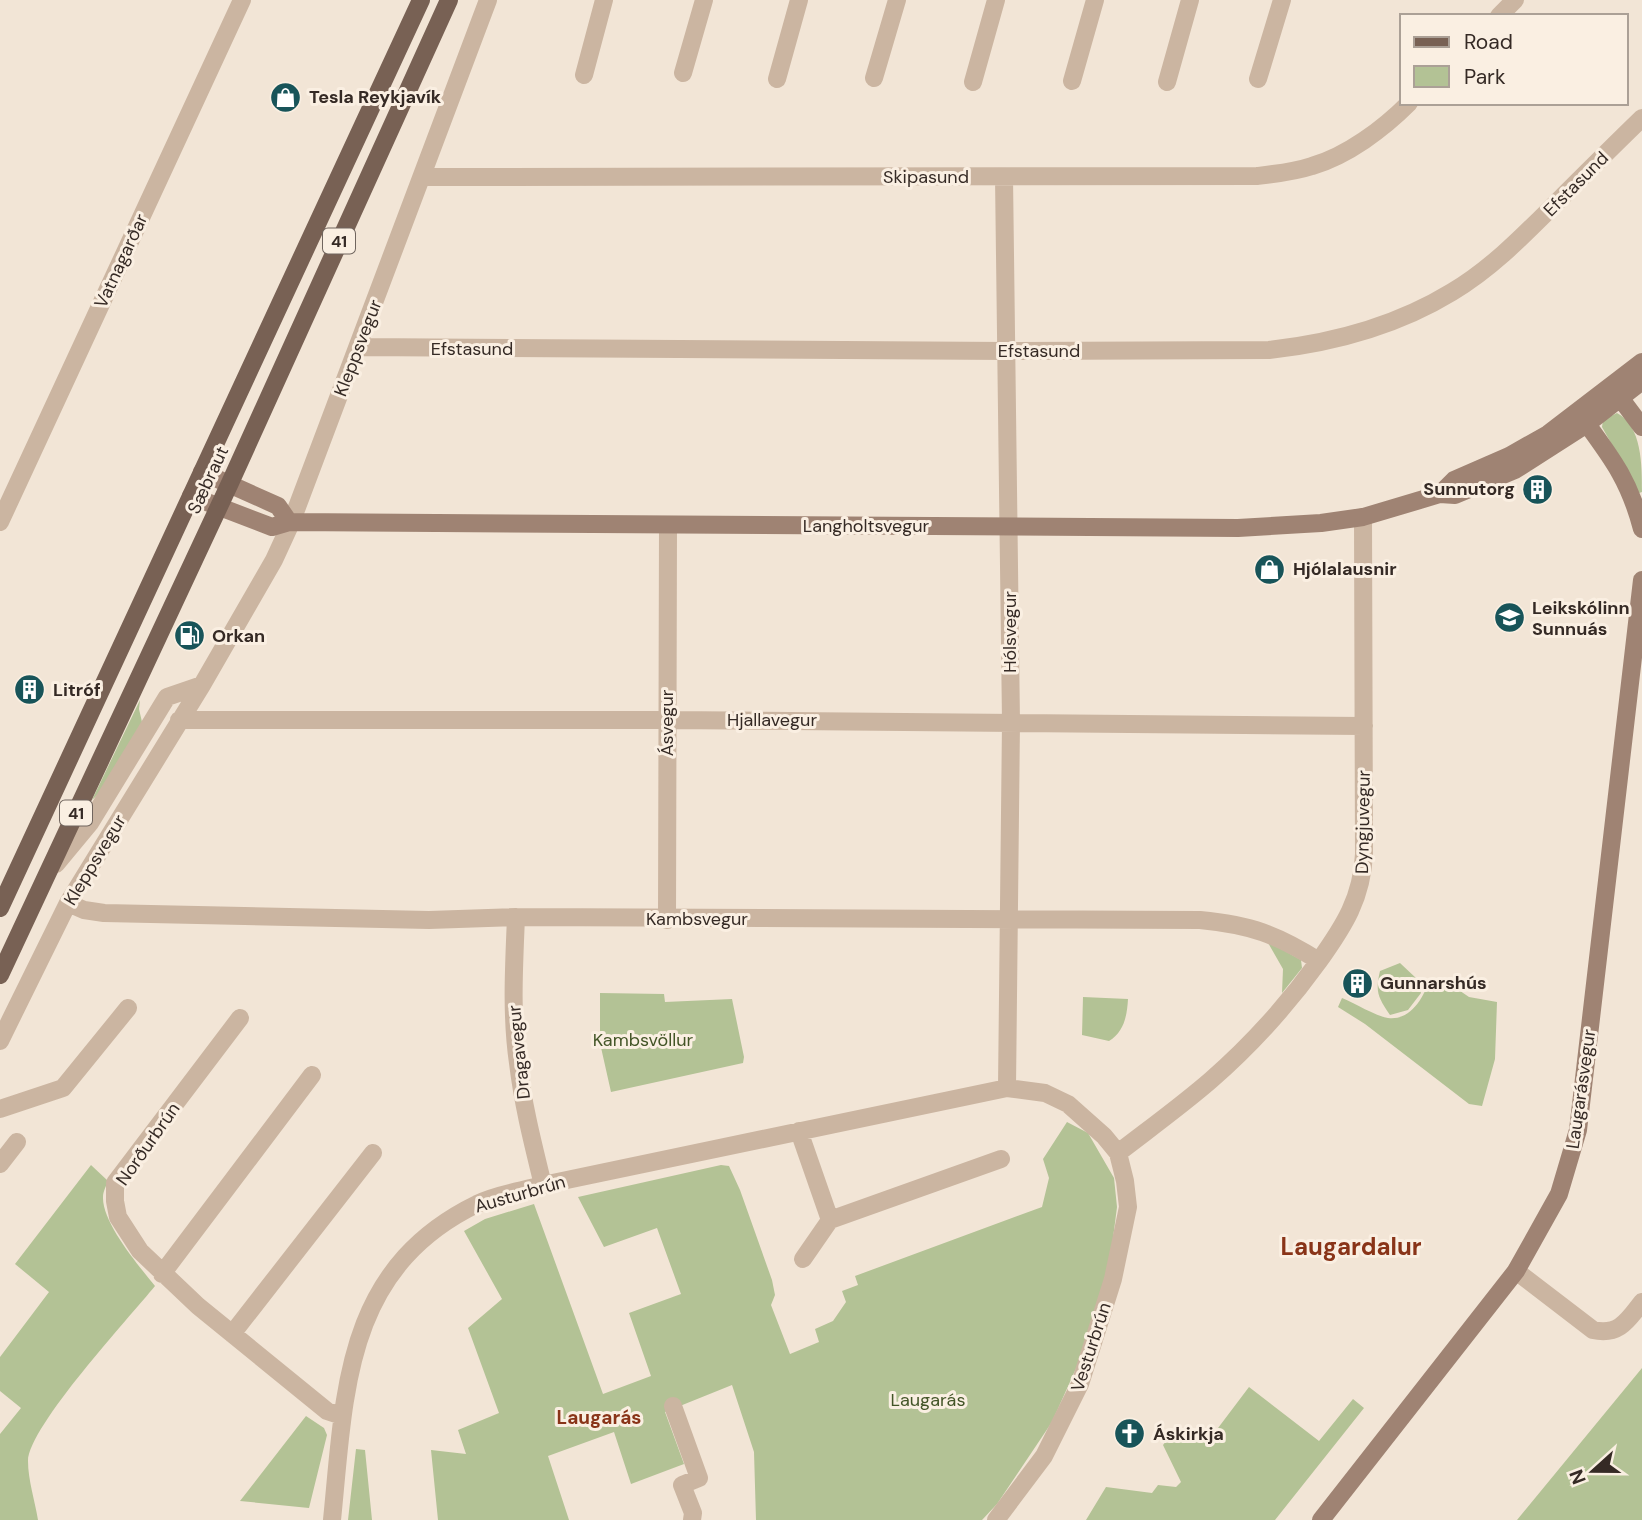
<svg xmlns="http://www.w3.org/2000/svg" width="1642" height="1520" viewBox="0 0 1642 1520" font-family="'DM Sans',sans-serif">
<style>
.green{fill:#b3c295}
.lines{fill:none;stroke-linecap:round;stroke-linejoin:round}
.street{stroke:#cbb5a1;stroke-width:18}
.secondary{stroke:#9f8373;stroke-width:18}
.primary{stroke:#786154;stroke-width:18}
.labels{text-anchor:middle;stroke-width:6;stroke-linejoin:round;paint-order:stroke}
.shield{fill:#faefe2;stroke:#70655e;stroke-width:2}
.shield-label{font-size:16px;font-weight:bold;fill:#352a25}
.poi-label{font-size:18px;font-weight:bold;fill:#352a25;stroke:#faefe2;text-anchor:start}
.street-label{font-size:18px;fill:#352a25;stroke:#faefe2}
.park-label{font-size:18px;fill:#435527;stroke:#faefe2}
.neighbourhood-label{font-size:19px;font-weight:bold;fill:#893418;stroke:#faefe2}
.district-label{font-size:24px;font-weight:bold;fill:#893418;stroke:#faefe2}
</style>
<rect width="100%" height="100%" fill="#f2e5d6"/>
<!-- green -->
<path class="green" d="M 1617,413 C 1642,426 1642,465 1642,492 L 1639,493 L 1602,427 L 1603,420 Z
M 140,700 L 139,709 L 142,722 L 103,790 L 92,800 Z
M 1267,941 L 1301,960 L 1302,968 L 1282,993 L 1283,969 Z
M 1400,963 L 1417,979 L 1421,993 L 1408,1010 L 1390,1015 C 1378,997 1375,992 1380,971 Z
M 1429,980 L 1447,982 L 1469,997 L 1497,1002 L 1495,1059 L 1482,1106 L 1469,1104 L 1365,1024 L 1338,1007 L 1342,998 C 1355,1003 1375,1016 1388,1018 C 1410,1021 1424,998 1429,980 Z
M 600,993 L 664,994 L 665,1002 L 732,999 L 744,1057 L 743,1063 L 611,1092 L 600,1043 Z
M 1083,997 L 1128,999 C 1127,1016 1124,1032 1109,1041 L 1082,1035 Z
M 1067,1122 L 1088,1133 L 1114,1178 L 1117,1207 L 1111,1254 L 1095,1315 L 1078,1364 L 1052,1422 L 997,1504 L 982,1520 L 756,1520 L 754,1452 L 732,1385 L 665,1412 L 684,1464 L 631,1484 L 614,1432 L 548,1456 L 569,1520 L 438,1520 L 431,1450 L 466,1454 L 458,1430 L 499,1413 L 468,1328 L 502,1299 L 464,1231 L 485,1219 L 534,1204 L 603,1394 L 651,1376 L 629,1313 L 681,1294 L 657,1228 L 604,1247 L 578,1197 L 721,1165 L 729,1166 L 740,1190 L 772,1280 L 775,1295 L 771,1305 L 790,1354 L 819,1342 L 815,1329 L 833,1321 L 846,1302 L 842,1291 L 858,1285 L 855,1276 L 1042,1207 L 1049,1178 L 1043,1159 Z
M 91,1165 L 108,1181 C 106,1186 103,1192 103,1197 C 102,1223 139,1266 155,1286 C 129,1318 29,1426 28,1461 C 28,1480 35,1501 38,1520 L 0,1520 L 0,1434 L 21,1408 L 0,1391 L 0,1357 L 49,1292 L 15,1264 Z
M 1642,1368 L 1642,1520 L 1517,1520 Z
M 1249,1387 L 1319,1441 L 1353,1399 L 1364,1408 L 1275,1520 L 1086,1520 L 1106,1487 L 1152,1493 L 1158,1485 L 1176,1487 L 1181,1482 L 1163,1445 L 1167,1440 L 1196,1440 L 1212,1436 Z
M 306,1416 L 324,1428 L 327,1435 L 309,1508 L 240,1501 Z
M 356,1449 L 365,1450 L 372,1520 L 348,1520 Z"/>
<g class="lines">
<!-- street -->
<path class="street" d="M 1499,16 L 1515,0
M 683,73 L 704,0
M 584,75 L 604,0
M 874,78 L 897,0
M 777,79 L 799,0
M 1258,79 L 1282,0
M 1072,81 L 1095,0
M 973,82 L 996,0
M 1167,82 L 1190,0
M 423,177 L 1257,176 C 1275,174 1294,172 1312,166 C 1347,156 1383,129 1409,103
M 1004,177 L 1011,722 L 1007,1088
M 358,347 L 1008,351 L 1269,350 C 1332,343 1398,325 1452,292 C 1489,270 1520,239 1550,209 C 1581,178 1611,148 1642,118
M 0,522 L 242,0
M 179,720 L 667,720 L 1364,726
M 56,864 L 90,823 L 167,697 L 202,685
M 68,903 L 84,910 L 104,913 L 429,920 L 516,917 L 1200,920 C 1251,925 1276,934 1319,961
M 516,917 C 514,966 511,1015 518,1063 C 523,1105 533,1144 543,1185
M 667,920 L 668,527
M 240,1018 L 115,1183 L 115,1201 L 118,1217 L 140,1251 L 198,1306 L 327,1411 L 342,1416
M 0,1041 L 68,903 L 202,685 L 274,560 L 291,523 L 488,0
M 0,1109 L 63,1088 L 128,1008
M 799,1131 L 830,1220
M 1118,1153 C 1149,1129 1181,1106 1211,1080 C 1251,1045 1288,1004 1319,961 C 1344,926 1362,898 1364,854 L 1363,517
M 0,1164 L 17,1142
M 803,1259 L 830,1220 L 1001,1159
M 1516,1271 L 1593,1330 C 1619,1336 1628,1320 1642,1302
M 162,1274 L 312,1075
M 232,1334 L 373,1153
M 673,1406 L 699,1478 L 682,1485 L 693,1513 L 692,1520
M 332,1520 C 345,1391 344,1269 477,1204 C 496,1194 522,1191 543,1185 L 1007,1088 L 1045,1093 L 1068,1104 L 1104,1136 L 1118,1153 L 1125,1181 L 1128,1207 L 1113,1279 L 1080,1384 L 1044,1456 L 996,1520"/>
<!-- secondary -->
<path class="secondary" d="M 1615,391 L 1642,427
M 1581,416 C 1611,457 1629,479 1642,529
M 202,472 L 278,506 L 289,522
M 1440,494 L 1454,480 L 1509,456 L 1548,434 L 1642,362
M 191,496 L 272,527 L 289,522 L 1238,528 L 1321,523 L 1363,517 L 1440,494 L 1455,495 L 1515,470 L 1587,424 L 1642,381
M 1321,1520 L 1516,1271 L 1559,1194 L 1578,1130 L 1642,580"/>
<!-- primary -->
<path class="primary" d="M 0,908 L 421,0
M 0,975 L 230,483 L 449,0"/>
</g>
<!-- icons -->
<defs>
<symbol id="shop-disc" viewBox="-11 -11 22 22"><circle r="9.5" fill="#185459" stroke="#faefe2"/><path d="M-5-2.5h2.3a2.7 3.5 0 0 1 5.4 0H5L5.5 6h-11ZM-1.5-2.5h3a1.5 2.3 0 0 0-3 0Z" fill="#fff"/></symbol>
<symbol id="building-disc" viewBox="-11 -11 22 22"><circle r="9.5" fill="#185459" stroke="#faefe2"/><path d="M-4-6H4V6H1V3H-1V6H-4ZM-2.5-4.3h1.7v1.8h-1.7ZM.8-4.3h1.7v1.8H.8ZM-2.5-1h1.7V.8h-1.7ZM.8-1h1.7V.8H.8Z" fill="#fff"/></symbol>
<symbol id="school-disc" viewBox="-11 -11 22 22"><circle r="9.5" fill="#185459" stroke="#faefe2"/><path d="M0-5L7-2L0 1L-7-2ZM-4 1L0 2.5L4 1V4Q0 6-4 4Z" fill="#fff"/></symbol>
<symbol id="fuel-disc" viewBox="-11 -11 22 22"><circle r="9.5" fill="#185459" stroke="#faefe2"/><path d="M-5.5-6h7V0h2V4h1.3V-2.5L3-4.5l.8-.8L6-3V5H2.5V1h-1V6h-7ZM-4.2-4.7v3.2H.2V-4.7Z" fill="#fff"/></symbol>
<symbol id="church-disc" viewBox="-11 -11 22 22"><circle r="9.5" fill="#185459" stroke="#faefe2"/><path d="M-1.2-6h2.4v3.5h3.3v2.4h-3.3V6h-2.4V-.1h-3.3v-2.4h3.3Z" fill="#fff"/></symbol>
</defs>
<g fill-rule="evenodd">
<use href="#shop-disc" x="268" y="80" width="35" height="35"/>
<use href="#building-disc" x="1520" y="472" width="35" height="35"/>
<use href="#shop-disc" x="1252" y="552" width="35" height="35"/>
<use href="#school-disc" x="1492" y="600" width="35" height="35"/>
<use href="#fuel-disc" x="172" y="618" width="35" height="35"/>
<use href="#building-disc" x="12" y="672" width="35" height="35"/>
<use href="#building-disc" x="1340" y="966" width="35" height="35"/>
<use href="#church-disc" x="1112" y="1416" width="35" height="35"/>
</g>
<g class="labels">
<!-- shield labels -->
<g class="shield">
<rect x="323" y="228.5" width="32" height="25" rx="5"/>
<rect x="60" y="800.5" width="32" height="25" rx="5"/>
</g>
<g class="shield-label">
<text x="339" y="247">41</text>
<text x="76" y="819">41</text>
</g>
<!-- poi labels -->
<g class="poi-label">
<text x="309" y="103">Tesla Reykjavík</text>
<text x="1515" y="495" text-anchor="end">Sunnutorg</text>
<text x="1293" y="575">Hjólalausnir</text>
<text x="1532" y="614">Leikskólinn<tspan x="1532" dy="21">Sunnuás</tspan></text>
<text x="212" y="642">Orkan</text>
<text x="53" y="696">Litróf</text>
<text x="1380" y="989">Gunnarshús</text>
<text x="1153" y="1440">Áskirkja</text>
</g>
<!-- street labels -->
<g class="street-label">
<text x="926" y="183">Skipasund</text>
<text transform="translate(1576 184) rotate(-45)" y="6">Efstasund</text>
<text transform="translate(121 261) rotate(-65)" y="6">Vatnagarðar</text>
<text transform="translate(358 348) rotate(-69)" y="6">Kleppsvegur</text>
<text x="472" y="355">Efstasund</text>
<text x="1039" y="357">Efstasund</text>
<text transform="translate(208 480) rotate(-65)" y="6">Sæbraut</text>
<text x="866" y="532">Langholtsvegur</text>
<text transform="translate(1010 632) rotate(-90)" y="6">Hólsvegur</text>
<text x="772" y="726">Hjallavegur</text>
<text transform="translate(667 723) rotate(-90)" y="6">Ásvegur</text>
<text transform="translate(1363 822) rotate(-89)" y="6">Dyngjuvegur</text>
<text transform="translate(95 860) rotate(-59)" y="6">Kleppsvegur</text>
<text x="697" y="925">Kambsvegur</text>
<text transform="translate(519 1052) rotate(-96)" y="6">Dragavegur</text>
<text transform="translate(1581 1089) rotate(-82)" y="6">Laugarásvegur</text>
<text transform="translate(148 1144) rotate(-55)" y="6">Norðurbrún</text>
<text transform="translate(520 1194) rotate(-16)" y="6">Austurbrún</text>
<text transform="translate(1091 1347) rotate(-72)" y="6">Vesturbrún</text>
</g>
<!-- park labels -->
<g class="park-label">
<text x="643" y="1046">Kambsvöllur</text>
<text x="928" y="1406">Laugarás</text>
</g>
<!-- neighbourhood labels -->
<g class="neighbourhood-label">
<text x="599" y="1424">Laugarás</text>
</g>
<!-- district labels -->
<g class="district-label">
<text x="1351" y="1255">Laugardalur</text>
</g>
</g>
<!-- legend -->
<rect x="1400" y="14" width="228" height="91" fill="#faefe2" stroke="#aba096" stroke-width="2"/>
<rect x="1414" y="37" width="35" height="10" fill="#786154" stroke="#aba096" stroke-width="2"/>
<text x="1464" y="49" font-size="21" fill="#352a25">Road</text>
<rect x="1414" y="66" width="35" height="21" fill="#b3c295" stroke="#aba096" stroke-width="2"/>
<text x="1464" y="84" font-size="21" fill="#352a25">Park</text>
<!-- north arrow -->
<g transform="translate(1593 1471) rotate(249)" stroke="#faefe2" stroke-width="5" paint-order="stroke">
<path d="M0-5L12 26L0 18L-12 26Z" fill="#352a25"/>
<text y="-10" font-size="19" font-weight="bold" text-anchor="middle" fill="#352a25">N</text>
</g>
</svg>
